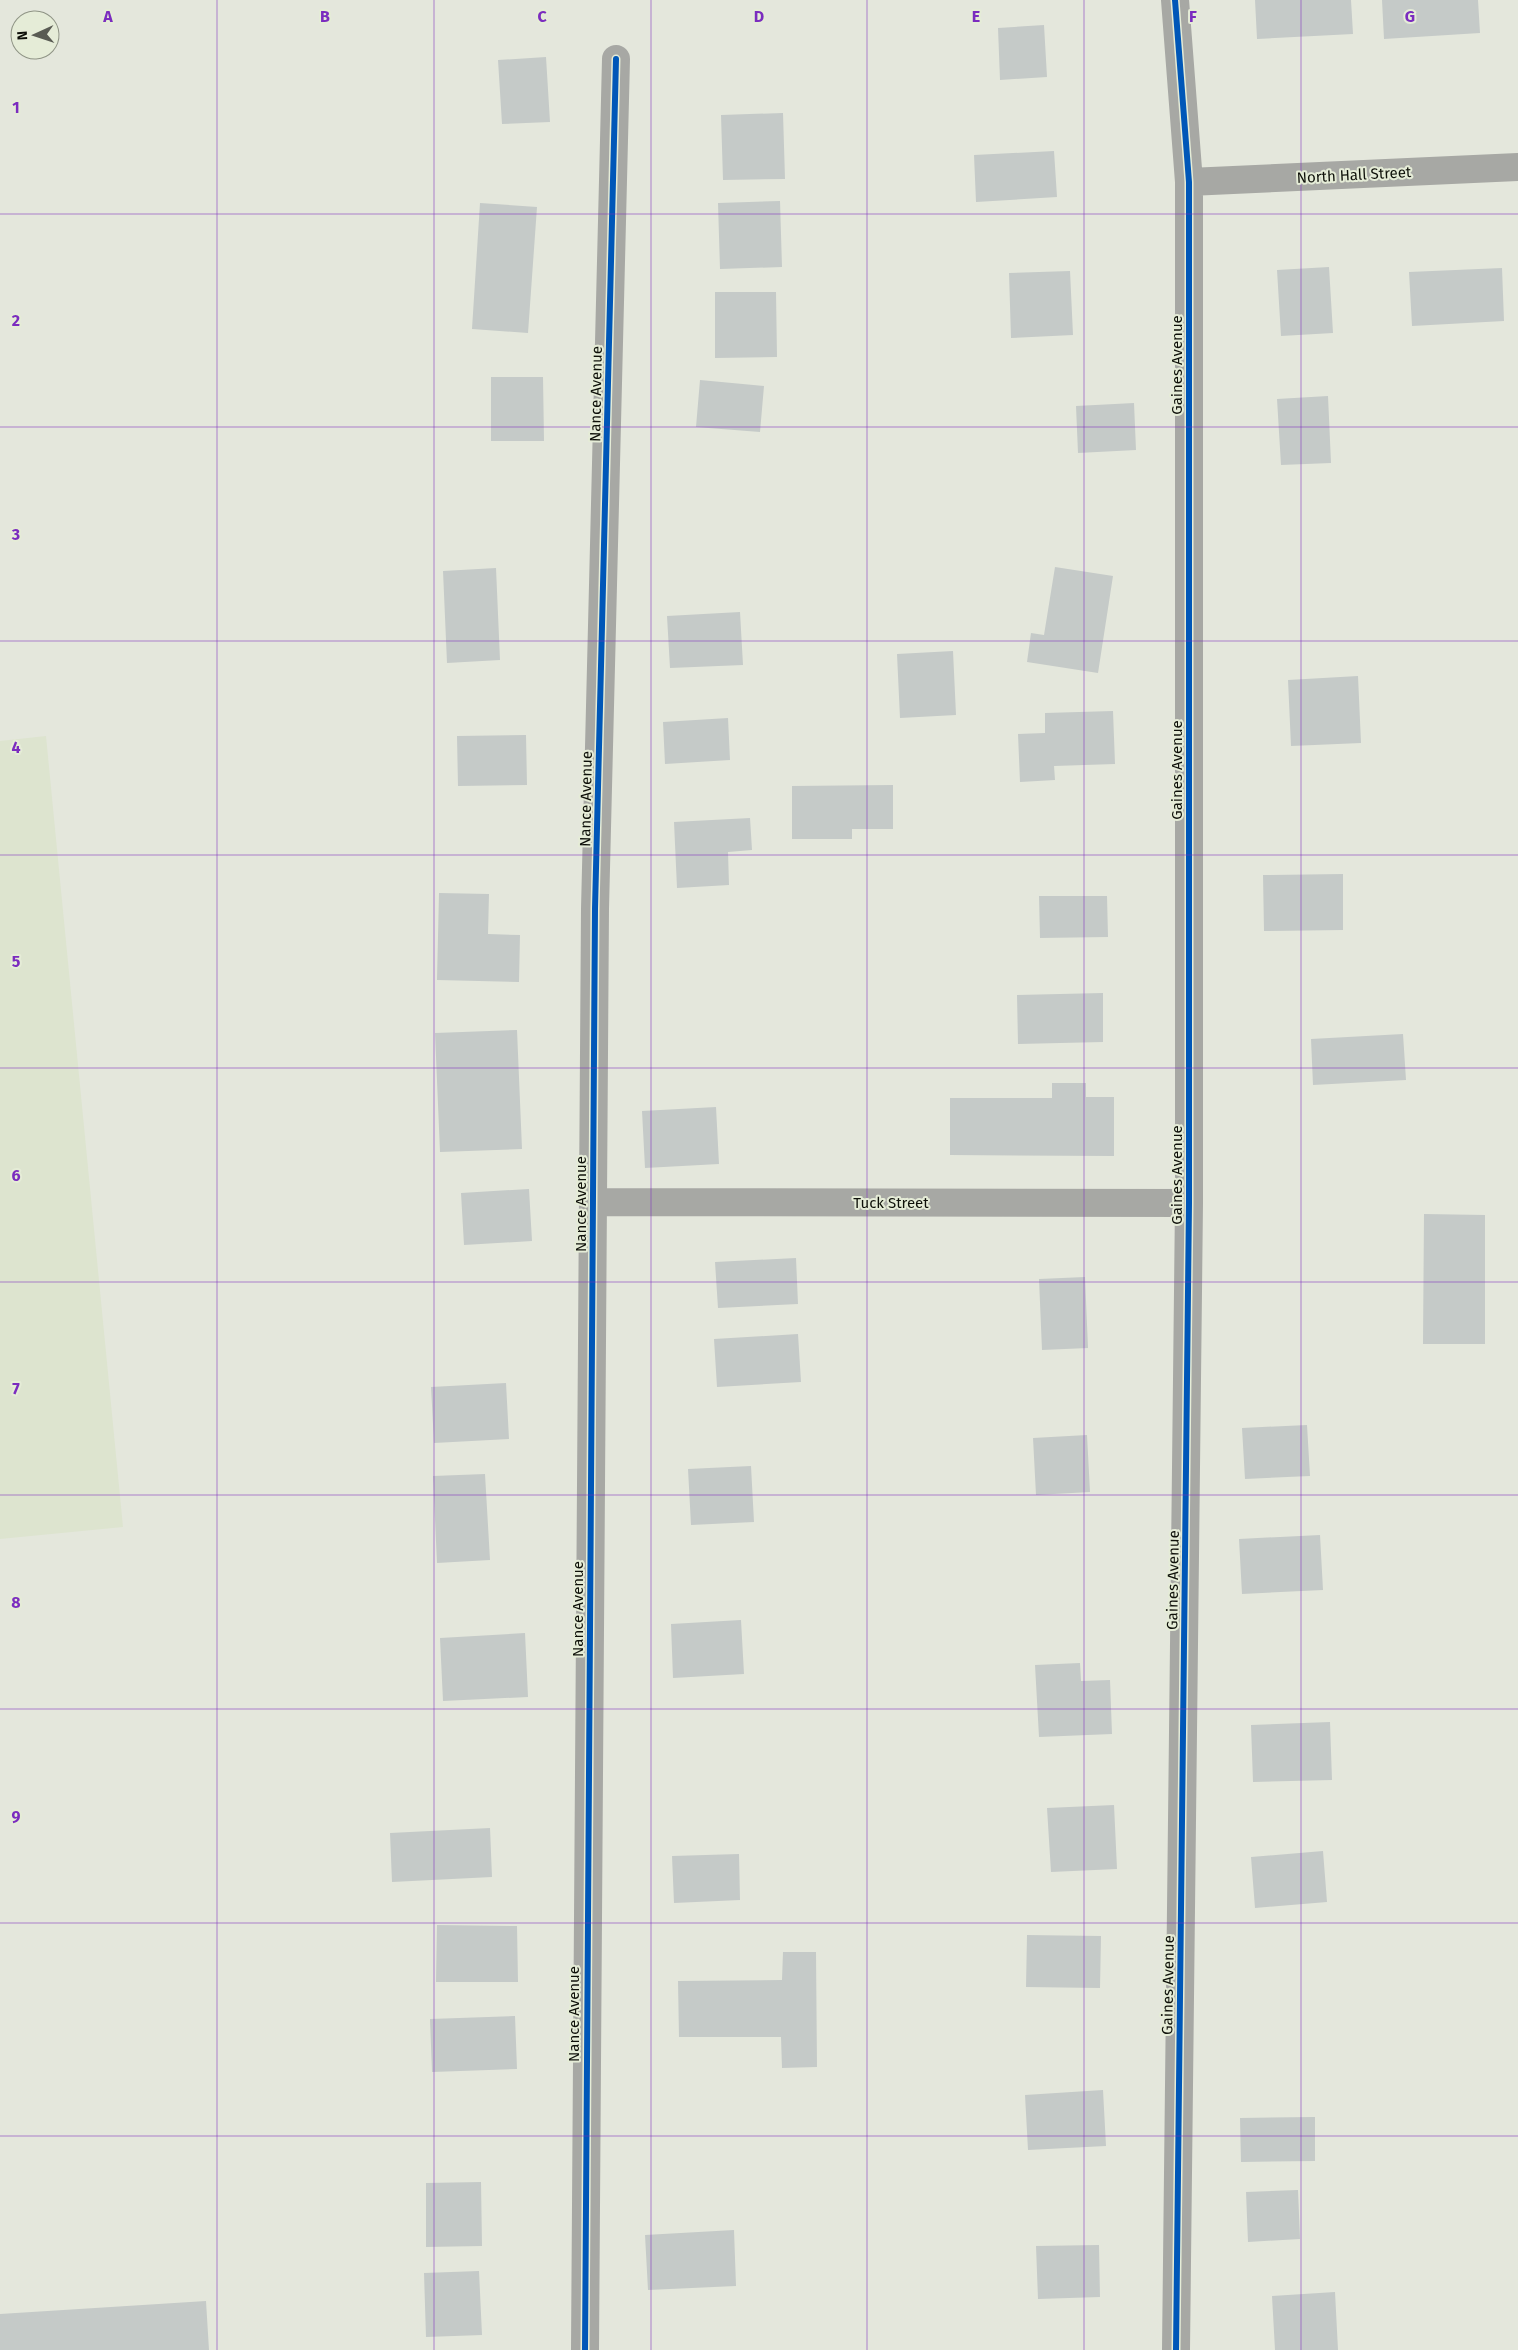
<svg xmlns="http://www.w3.org/2000/svg" width="1518" height="2350" viewBox="0 0 1518 2350" font-family="'Fira Sans',sans-serif">
<style>
.built{fill:#dde4cf}
.building{fill:#c5cac8}
.lines{fill:none;stroke-linecap:round;stroke-linejoin:round}
.minor{stroke:#a7a8a4;stroke-width:28}
.cycleway-casing{stroke:#e5ecd7;stroke-width:9}
.cycleway{stroke:#0057b8;stroke-width:6}
.grid{fill:none;stroke:#7b2cbf;stroke-width:1;stroke-opacity:0.55}
.labels{text-anchor:middle;stroke-width:4;stroke-linejoin:round;paint-order:stroke}
.street-label{font-size:15px;fill:#0e1009;stroke:#e5ecd7}
.grid-label{font-size:16px;text-anchor:middle;font-weight:bold;fill:#7b2cbf;stroke:#e5ecd7;stroke-width:4;stroke-linejoin:round;paint-order:stroke}
</style>
<rect width="100%" height="100%" fill="#e4e7dc"/>
<!-- built -->
<path class="built" d="M 46,736 L 123,1527 L 0,1539 L 0,741 Z"/>
<!-- building -->
<path class="building" d="M 1255,0 L 1351,0 L 1353,34 L 1257,39 Z
M 1382,0 L 1478,0 L 1480,33 L 1384,39 Z
M 1044,25 L 1047,77 L 1000,80 L 998,28 Z
M 546,57 L 550,122 L 502,124 L 498,60 Z
M 783,113 L 785,179 L 723,180 L 721,115 Z
M 1054,151 L 1057,197 L 976,202 L 974,155 Z
M 780,201 L 782,267 L 720,269 L 718,203 Z
M 480,203 L 537,207 L 528,333 L 472,329 Z
M 1329,267 L 1333,333 L 1281,336 L 1277,270 Z
M 1502,268 L 1504,321 L 1412,326 L 1409,272 Z
M 1070,271 L 1073,335 L 1011,338 L 1009,273 Z
M 715,292 L 776,292 L 777,357 L 715,358 Z
M 491,377 L 543,377 L 544,441 L 491,441 Z
M 700,380 L 764,386 L 760,432 L 696,427 Z
M 1328,396 L 1331,463 L 1281,465 L 1277,399 Z
M 1134,403 L 1136,450 L 1078,453 L 1076,406 Z
M 1055,567 L 1113,576 L 1098,673 L 1027,662 L 1031,633 L 1044,635 Z
M 496,568 L 500,660 L 447,663 L 443,571 Z
M 740,612 L 743,665 L 670,668 L 667,616 Z
M 953,651 L 956,715 L 900,718 L 897,654 Z
M 1358,676 L 1361,743 L 1291,746 L 1288,680 Z
M 1113,711 L 1115,764 L 1054,766 L 1055,780 L 1020,782 L 1018,734 L 1045,733 L 1045,713 Z
M 728,718 L 730,760 L 665,764 L 663,722 Z
M 526,735 L 527,785 L 458,786 L 457,736 Z
M 893,785 L 893,829 L 852,829 L 852,839 L 792,839 L 792,786 Z
M 750,818 L 752,850 L 728,852 L 729,885 L 677,888 L 674,822 Z
M 1343,874 L 1343,930 L 1264,931 L 1263,875 Z
M 439,893 L 489,894 L 488,934 L 520,935 L 519,982 L 437,980 Z
M 1039,896 L 1107,896 L 1108,937 L 1040,938 Z
M 1103,993 L 1103,1042 L 1018,1044 L 1017,995 Z
M 517,1030 L 522,1149 L 440,1152 L 435,1033 Z
M 1403,1034 L 1406,1080 L 1313,1085 L 1311,1039 Z
M 1052,1083 L 1086,1083 L 1086,1097 L 1114,1097 L 1114,1156 L 950,1155 L 950,1098 L 1052,1098 Z
M 716,1107 L 719,1164 L 645,1168 L 642,1111 Z
M 529,1189 L 532,1241 L 464,1245 L 461,1193 Z
M 1424,1214 L 1485,1215 L 1485,1344 L 1423,1344 Z
M 796,1258 L 798,1304 L 718,1308 L 715,1262 Z
M 1085,1277 L 1088,1348 L 1042,1350 L 1039,1279 Z
M 798,1334 L 801,1382 L 717,1387 L 714,1339 Z
M 506,1383 L 509,1439 L 434,1443 L 431,1387 Z
M 1307,1425 L 1310,1476 L 1245,1479 L 1242,1428 Z
M 1087,1435 L 1090,1492 L 1036,1495 L 1033,1438 Z
M 751,1466 L 754,1522 L 691,1525 L 688,1469 Z
M 485,1474 L 490,1560 L 437,1563 L 433,1476 Z
M 1320,1535 L 1323,1590 L 1242,1594 L 1239,1539 Z
M 741,1620 L 744,1674 L 673,1678 L 671,1624 Z
M 525,1633 L 528,1697 L 443,1701 L 440,1638 Z
M 1080,1663 L 1081,1681 L 1110,1680 L 1112,1734 L 1039,1737 L 1035,1665 Z
M 1330,1722 L 1332,1780 L 1253,1782 L 1251,1725 Z
M 1114,1805 L 1117,1869 L 1051,1872 L 1047,1808 Z
M 490,1828 L 492,1877 L 392,1882 L 390,1833 Z
M 1323,1851 L 1327,1902 L 1255,1908 L 1251,1857 Z
M 739,1854 L 740,1900 L 674,1903 L 672,1856 Z
M 437,1925 L 517,1926 L 518,1982 L 436,1982 Z
M 1027,1935 L 1101,1936 L 1100,1988 L 1026,1987 Z
M 783,1952 L 816,1952 L 817,2067 L 782,2068 L 781,2037 L 679,2037 L 678,1981 L 782,1980 Z
M 515,2016 L 517,2069 L 432,2072 L 430,2019 Z
M 1103,2090 L 1106,2146 L 1028,2150 L 1025,2095 Z
M 1315,2117 L 1315,2161 L 1241,2162 L 1240,2118 Z
M 481,2182 L 482,2246 L 426,2247 L 426,2183 Z
M 1298,2190 L 1300,2239 L 1248,2242 L 1246,2192 Z
M 734,2230 L 736,2286 L 648,2290 L 645,2235 Z
M 1099,2245 L 1100,2297 L 1038,2299 L 1036,2246 Z
M 479,2271 L 482,2335 L 426,2337 L 424,2273 Z
M 1335,2292 L 1338,2350 L 1275,2350 L 1272,2296 Z
M 206,2301 L 209,2350 L 0,2350 L 0,2314 Z"/>
<g class="lines">
<!-- minor -->
<path class="minor" d="M 1175,0 L 1189,182 L 1189,1203 L 1176,2350
M 1189,182 L 1518,167
M 593,1202 L 1189,1203
M 585,2350 L 595,909 L 616,59"/>
<defs>
<path id="cycleway" d="M 1175,0 L 1189,182 L 1189,1203 L 1176,2350
M 585,2350 L 595,909 L 616,59"/>
</defs>
<!-- cycleway casing -->
<use href="#cycleway" class="cycleway-casing"/>
<!-- cycleway -->
<use href="#cycleway" class="cycleway"/>
</g>
<!-- grid -->
<path class="grid" d="M 217,0 L 217,2350M 434,0 L 434,2350M 651,0 L 651,2350M 867,0 L 867,2350M 1084,0 L 1084,2350M 1301,0 L 1301,2350M 0,214 L 1518,214M 0,427 L 1518,427M 0,641 L 1518,641M 0,855 L 1518,855M 0,1068 L 1518,1068M 0,1282 L 1518,1282M 0,1495 L 1518,1495M 0,1709 L 1518,1709M 0,1923 L 1518,1923M 0,2136 L 1518,2136"/>
<g class="labels">
<!-- street labels -->
<g class="street-label">
<text transform="translate(1354 175) rotate(-3)" y="5">North Hall Street</text>
<text transform="translate(1177 365) rotate(-90)" y="5">Gaines Avenue</text>
<text transform="translate(596 394) rotate(-89)" y="5">Nance Avenue</text>
<text transform="translate(1177 770) rotate(-90)" y="5">Gaines Avenue</text>
<text transform="translate(586 799) rotate(-89)" y="5">Nance Avenue</text>
<text transform="translate(1177 1175) rotate(-90)" y="5">Gaines Avenue</text>
<text x="891" y="1208">Tuck Street</text>
<text transform="translate(581 1204) rotate(-90)" y="5">Nance Avenue</text>
<text transform="translate(1173 1580) rotate(-89)" y="5">Gaines Avenue</text>
<text transform="translate(578 1609) rotate(-90)" y="5">Nance Avenue</text>
<text transform="translate(1168 1985) rotate(-89)" y="5">Gaines Avenue</text>
<text transform="translate(574 2014) rotate(-90)" y="5">Nance Avenue</text>
</g>
</g>
<g class="grid-label">
<text x="108" y="22">A</text>
<text x="325" y="22">B</text>
<text x="542" y="22">C</text>
<text x="759" y="22">D</text>
<text x="976" y="22">E</text>
<text x="1193" y="22">F</text>
<text x="1410" y="22">G</text>
<text x="16" y="113">1</text>
<text x="16" y="326">2</text>
<text x="16" y="540">3</text>
<text x="16" y="753">4</text>
<text x="16" y="967">5</text>
<text x="16" y="1181">6</text>
<text x="16" y="1394">7</text>
<text x="16" y="1608">8</text>
<text x="16" y="1822">9</text>
</g>
<!-- north arrow -->
<g transform="translate(35 35) rotate(267)"><circle r="24" fill="#e5ecd7" stroke="#8f9485"/>
<path d="M0-4L9 19L0 12L-9 19Z" fill="#595b53"/>
<text y="-8" font-size="14" font-weight="bold" text-anchor="middle" fill="#0e1009">N</text>
</g>
</svg>
